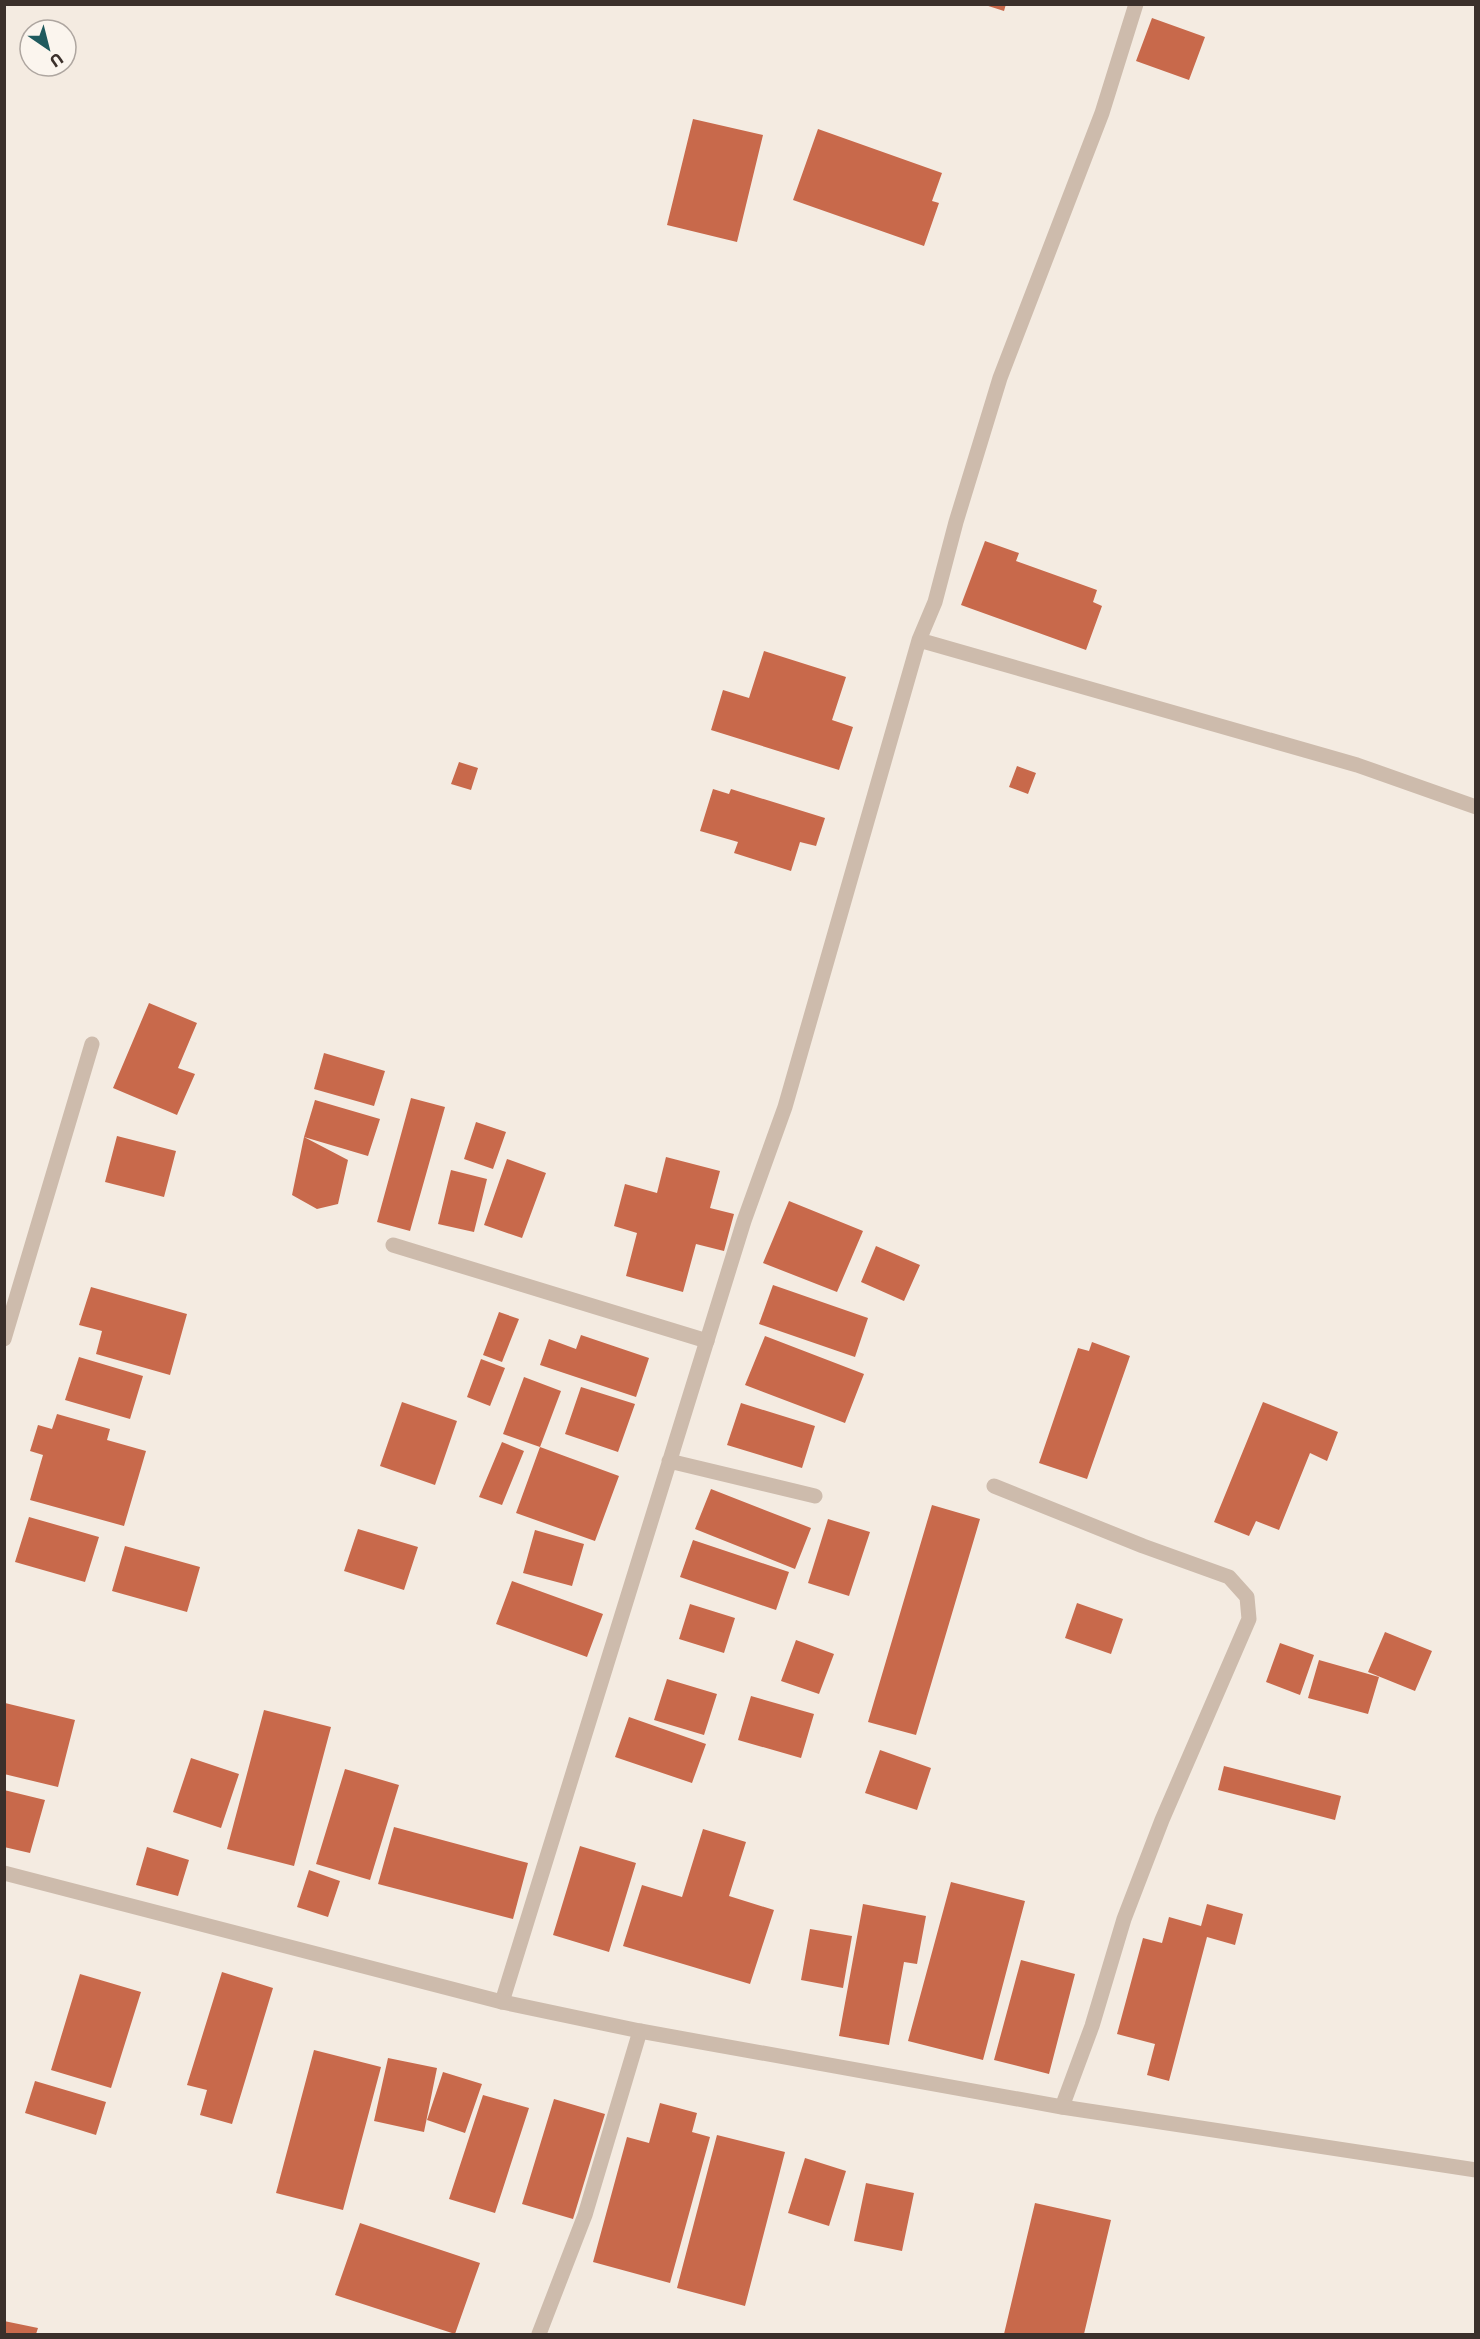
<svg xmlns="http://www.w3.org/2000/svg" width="1480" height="2339" viewBox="0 0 1480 2339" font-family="Commissioner,sans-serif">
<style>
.building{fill:#c8694b}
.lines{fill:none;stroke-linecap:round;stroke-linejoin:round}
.service{stroke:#cdbbac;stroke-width:15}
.minor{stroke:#cdbbac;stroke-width:15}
.tertiary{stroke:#cdbbac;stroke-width:15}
</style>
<rect width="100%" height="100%" fill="#f4ebe1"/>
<!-- building -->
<path class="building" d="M 982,4 L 1006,4 L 1004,11 Z
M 1152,18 L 1205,37 L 1189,80 L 1136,61 Z
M 693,119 L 763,135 L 737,242 L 667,225 Z
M 818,129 L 942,173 L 932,201 L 939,203 L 924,246 L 793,200 Z
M 985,541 L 1019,553 L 1016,561 L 1097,590 L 1093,602 L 1102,606 L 1086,650 L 961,605 Z
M 764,651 L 846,677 L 832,720 L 853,727 L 839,770 L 711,730 L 723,690 L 749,698 Z
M 459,762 L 478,768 L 471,790 L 451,784 Z
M 1017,766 L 1036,773 L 1028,794 L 1009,787 Z
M 713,789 L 729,794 L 731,789 L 825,818 L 816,846 L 800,842 L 791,871 L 734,853 L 738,842 L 700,831 Z
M 149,1003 L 197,1023 L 178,1068 L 195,1074 L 177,1115 L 113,1088 Z
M 324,1053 L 385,1071 L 374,1106 L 314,1089 Z
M 411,1098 L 445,1107 L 410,1231 L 377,1222 Z
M 315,1100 L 380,1119 L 368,1156 L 304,1137 Z
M 476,1122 L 506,1132 L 493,1169 L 464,1159 Z
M 117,1136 L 176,1151 L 164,1197 L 105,1182 Z
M 304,1137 L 348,1160 L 338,1204 L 317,1209 L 292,1195 Z
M 666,1157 L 720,1171 L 710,1208 L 734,1214 L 724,1251 L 696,1244 L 683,1292 L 626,1276 L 637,1233 L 614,1226 L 625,1184 L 657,1193 Z
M 507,1159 L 546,1173 L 522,1238 L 484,1225 Z
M 451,1170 L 487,1179 L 474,1232 L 438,1224 Z
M 789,1201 L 863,1231 L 837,1292 L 763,1263 Z
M 876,1246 L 920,1265 L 904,1301 L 861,1282 Z
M 773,1285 L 868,1318 L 855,1357 L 759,1324 Z
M 91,1287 L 187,1314 L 170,1375 L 96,1354 L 102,1331 L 79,1325 Z
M 499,1312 L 519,1319 L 502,1362 L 483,1355 Z
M 581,1335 L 649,1358 L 636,1397 L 540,1365 L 549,1339 L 576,1349 Z
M 765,1336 L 864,1374 L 845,1423 L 745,1385 Z
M 1092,1342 L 1130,1356 L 1087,1479 L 1039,1463 L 1078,1348 L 1089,1351 Z
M 79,1357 L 143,1376 L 130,1419 L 65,1400 Z
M 481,1359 L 505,1368 L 490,1406 L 467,1397 Z
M 524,1377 L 561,1391 L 540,1447 L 503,1434 Z
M 581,1387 L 635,1404 L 618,1452 L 565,1434 Z
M 402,1402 L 457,1421 L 435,1485 L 380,1466 Z
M 1263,1402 L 1338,1432 L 1327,1461 L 1310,1453 L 1279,1530 L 1256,1521 L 1249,1536 L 1214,1522 Z
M 741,1403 L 815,1426 L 802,1468 L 727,1445 Z
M 57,1414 L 110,1429 L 107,1440 L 146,1451 L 124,1526 L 30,1500 L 43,1455 L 30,1451 L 38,1425 L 52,1429 Z
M 502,1442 L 524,1451 L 502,1505 L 479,1497 Z
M 540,1447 L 619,1476 L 595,1541 L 516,1513 Z
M 711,1489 L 811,1528 L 795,1569 L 695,1529 Z
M 932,1505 L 980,1519 L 916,1735 L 868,1722 Z
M 29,1517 L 99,1537 L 85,1582 L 15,1562 Z
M 828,1519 L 870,1532 L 849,1596 L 808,1583 Z
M 358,1529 L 418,1547 L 404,1590 L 344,1571 Z
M 535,1530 L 584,1544 L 572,1586 L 523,1573 Z
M 693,1540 L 789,1572 L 776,1610 L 680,1577 Z
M 125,1546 L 200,1567 L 187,1612 L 112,1591 Z
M 512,1581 L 603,1614 L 587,1657 L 496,1624 Z
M 1077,1603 L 1123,1619 L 1111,1654 L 1065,1638 Z
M 690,1604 L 735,1618 L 724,1653 L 679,1639 Z
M 1385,1632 L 1432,1651 L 1415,1691 L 1368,1672 Z
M 796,1640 L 834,1654 L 819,1694 L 781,1681 Z
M 1280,1643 L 1314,1655 L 1300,1695 L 1266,1682 Z
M 1319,1660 L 1379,1677 L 1368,1714 L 1308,1698 Z
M 667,1679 L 717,1694 L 704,1735 L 654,1720 Z
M 751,1696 L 814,1714 L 801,1758 L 738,1740 Z
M 5,1703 L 75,1720 L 58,1787 L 4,1774 Z
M 264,1710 L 331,1727 L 294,1866 L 227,1849 Z
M 629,1717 L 706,1744 L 692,1783 L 615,1757 Z
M 880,1750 L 931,1768 L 917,1810 L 865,1793 Z
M 191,1758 L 239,1774 L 221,1828 L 173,1812 Z
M 1224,1766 L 1341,1796 L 1335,1820 L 1218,1790 Z
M 345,1769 L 399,1785 L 370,1880 L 316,1864 Z
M 4,1790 L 45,1800 L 30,1853 L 4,1847 Z
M 394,1827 L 528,1863 L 513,1919 L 378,1884 Z
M 703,1829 L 746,1842 L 729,1896 L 774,1910 L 750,1984 L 623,1946 L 642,1885 L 682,1897 Z
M 580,1846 L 636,1863 L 609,1952 L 553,1935 Z
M 147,1847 L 189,1860 L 178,1896 L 136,1885 Z
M 309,1870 L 340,1881 L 328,1917 L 297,1907 Z
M 951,1882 L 1025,1901 L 983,2060 L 908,2041 Z
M 863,1904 L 926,1916 L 917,1964 L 904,1962 L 889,2045 L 839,2036 Z
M 1207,1904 L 1243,1914 L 1235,1945 L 1207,1937 L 1169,2081 L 1147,2075 L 1155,2044 L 1117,2034 L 1143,1938 L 1162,1943 L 1169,1917 L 1201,1926 Z
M 810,1929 L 852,1936 L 843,1988 L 801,1980 Z
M 1021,1960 L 1075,1974 L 1049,2074 L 994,2060 Z
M 222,1972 L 273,1988 L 232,2124 L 200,2115 L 207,2090 L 187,2085 Z
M 80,1974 L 141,1992 L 111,2088 L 51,2070 Z
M 314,2050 L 381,2067 L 343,2210 L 276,2193 Z
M 388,2058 L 437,2068 L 424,2132 L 374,2121 Z
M 443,2072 L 482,2084 L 465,2133 L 427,2120 Z
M 35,2081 L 106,2102 L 96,2135 L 25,2113 Z
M 483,2095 L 529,2108 L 495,2213 L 449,2199 Z
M 554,2099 L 605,2114 L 573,2219 L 522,2204 Z
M 660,2103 L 697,2113 L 692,2132 L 710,2137 L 670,2283 L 593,2262 L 627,2137 L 649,2143 Z
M 717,2135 L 785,2152 L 745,2306 L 677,2288 Z
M 805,2158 L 846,2171 L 829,2226 L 788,2213 Z
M 866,2183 L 914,2193 L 902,2251 L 854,2241 Z
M 1035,2203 L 1111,2220 L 1084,2334 L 1004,2334 Z
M 360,2223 L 480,2263 L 455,2334 L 335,2295 Z
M 4,2321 L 38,2328 L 36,2334 L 4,2334 Z"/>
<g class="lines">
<!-- service -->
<path class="service" d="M 393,1245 L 707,1341"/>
<!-- minor -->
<path class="minor" d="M 919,640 L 1357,765 L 1476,807
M 4,1339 L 92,1044
M 669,1461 L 815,1496
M 994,1486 L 1143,1546 L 1229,1577 L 1247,1597 L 1249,1619 L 1162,1820 L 1124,1919 L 1092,2026 L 1062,2107
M 502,2002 L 744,1221 L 785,1107 L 919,640 L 935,602 L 956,522 L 1000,378 L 1102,113 L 1136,4
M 539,2334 L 585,2215 L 640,2031"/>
<!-- tertiary -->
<path class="tertiary" d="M 4,1873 L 502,2002 L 640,2031 L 1062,2107 L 1476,2170"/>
</g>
<!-- border -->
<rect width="1480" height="2339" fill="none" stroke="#3b302b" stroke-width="12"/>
<!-- north arrow -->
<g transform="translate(48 48) rotate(145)"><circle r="28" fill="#fbf5ee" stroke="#aea6a0" stroke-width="1.5"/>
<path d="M0-4.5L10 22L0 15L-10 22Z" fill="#1f5a5e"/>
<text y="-9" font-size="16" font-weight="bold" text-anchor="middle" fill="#3b302b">U</text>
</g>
</svg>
